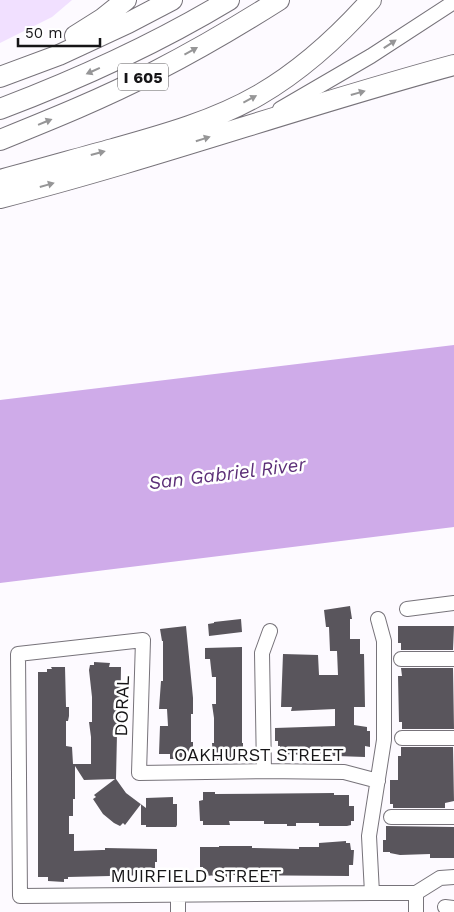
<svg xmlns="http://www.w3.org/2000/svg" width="454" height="912" viewBox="0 0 454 912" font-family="'Work Sans',sans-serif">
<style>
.green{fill:#f1e0ff}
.water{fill:#cfabe9}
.building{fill:#59555c}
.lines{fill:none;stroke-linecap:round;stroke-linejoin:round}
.minor-casing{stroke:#77737a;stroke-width:16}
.highway-casing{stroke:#77737a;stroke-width:22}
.minor{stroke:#fff;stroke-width:14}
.highway{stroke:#fff;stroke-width:20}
.oneway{fill:#969697}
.labels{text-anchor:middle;stroke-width:5;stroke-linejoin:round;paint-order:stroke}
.shield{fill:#fff;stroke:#5c5b5d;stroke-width:1}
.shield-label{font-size:16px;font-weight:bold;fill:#161517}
.street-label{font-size:18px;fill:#161517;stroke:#fff}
.water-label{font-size:19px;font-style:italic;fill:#5c2f78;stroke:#fff}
</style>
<rect width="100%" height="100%" fill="#fdfaff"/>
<!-- green -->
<path class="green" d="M 0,0 L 72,0 L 52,17 L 0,43 Z"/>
<!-- water -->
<path class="water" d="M 454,345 L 454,527 L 0,583 L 0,400 Z"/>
<!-- building -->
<path class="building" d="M 350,606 L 352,619 L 350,619 L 350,639 L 360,639 L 360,654 L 364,654 L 365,707 L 354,707 L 354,725 L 367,727 L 367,731 L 370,731 L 370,747 L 365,746 L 365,757 L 280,754 L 280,746 L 278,746 L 278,741 L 275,741 L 275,728 L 335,726 L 335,709 L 291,711 L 292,707 L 281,707 L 283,654 L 318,655 L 319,675 L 338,675 L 337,651 L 330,651 L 329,627 L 326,627 L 324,610 Z
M 241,619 L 242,632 L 209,636 L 208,624 L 214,623 L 214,622 Z
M 186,626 L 193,698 L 193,714 L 191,714 L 191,742 L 193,742 L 193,751 L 190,751 L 190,756 L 186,756 L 186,759 L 170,759 L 170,754 L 159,754 L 160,726 L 168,726 L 167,709 L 159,709 L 161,681 L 163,681 L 163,641 L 162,641 L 160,629 Z
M 398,626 L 454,626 L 453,650 L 401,650 L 401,643 L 398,643 Z
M 242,647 L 242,743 L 243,743 L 243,755 L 232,755 L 233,760 L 217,760 L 217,757 L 213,757 L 212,743 L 214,743 L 214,718 L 212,704 L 216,704 L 216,677 L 212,677 L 210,659 L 205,659 L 205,648 Z
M 94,662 L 110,663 L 109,667 L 121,667 L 120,734 L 117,734 L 116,779 L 126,793 L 146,808 L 146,798 L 173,797 L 173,804 L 177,804 L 177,825 L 176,827 L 146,827 L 146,825 L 141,825 L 141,804 L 125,825 L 123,823 L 120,826 L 114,823 L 103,814 L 93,799 L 96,797 L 94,795 L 115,779 L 84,780 L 75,766 L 75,799 L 73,799 L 73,816 L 69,816 L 69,834 L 74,834 L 74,851 L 102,850 L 105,850 L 105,848 L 157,849 L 157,862 L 155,862 L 155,868 L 152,868 L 152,875 L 68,877 L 68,879 L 64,879 L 64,882 L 48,881 L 48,877 L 38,877 L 38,672 L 47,672 L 47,669 L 52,669 L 51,667 L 65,667 L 66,707 L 69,707 L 69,716 L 68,721 L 66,721 L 66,746 L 72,747 L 73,764 L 91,764 L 91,737 L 89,722 L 92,722 L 92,697 L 89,670 L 90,665 L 94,665 Z
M 401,668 L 453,668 L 454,729 L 402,729 L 402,722 L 399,722 L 398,676 L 402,676 Z
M 401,747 L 453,747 L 454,801 L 445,803 L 445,808 L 393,808 L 393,804 L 390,804 L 390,780 L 398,780 L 398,756 L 401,756 Z
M 203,792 L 215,792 L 215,794 L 334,793 L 334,795 L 349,795 L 349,806 L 354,806 L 354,821 L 351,821 L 351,825 L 347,826 L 319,826 L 319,823 L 296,823 L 296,826 L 287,826 L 287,824 L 264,824 L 264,821 L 229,821 L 230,825 L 203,825 L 203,821 L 200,821 L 199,801 L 203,800 Z
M 386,826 L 454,827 L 454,858 L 430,858 L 430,854 L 400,855 L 390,853 L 390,852 L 383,852 L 383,840 L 386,840 Z
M 346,841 L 346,843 L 350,843 L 351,850 L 354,850 L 353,865 L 349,865 L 349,876 L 231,875 L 231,877 L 219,877 L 219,875 L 204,876 L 203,867 L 200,867 L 200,847 L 219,847 L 219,846 L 252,846 L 252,848 L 299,849 L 299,847 L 319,847 L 319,843 Z"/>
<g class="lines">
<defs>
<path id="minor" d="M 280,109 L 371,56 L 454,2
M 407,609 L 454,603
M 378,619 L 384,641 L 384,740 L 369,836 L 372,893 L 416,893 L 440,878 L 454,877
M 401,659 L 454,659
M 402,738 L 454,738
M 264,771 L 262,653 L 270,631
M 391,817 L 454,817
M 372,893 L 20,896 L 18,654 L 143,640 L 139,773 L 264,771 L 344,772 L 378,781
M 416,893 L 416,912
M 445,907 L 454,908
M 178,912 L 178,895"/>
<path id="highway" d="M 75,36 L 102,19 L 126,0
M 0,77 L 59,55 L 128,23 L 172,0
M 0,109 C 79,79 156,44 229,0
M 0,140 C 52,119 104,98 154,72 C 197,50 238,26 279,0
M 0,180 C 38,170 76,159 113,149 C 163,135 214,121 259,95 C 302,70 338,37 371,0
M 0,198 C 153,159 302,106 454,65"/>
</defs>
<!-- minor casing -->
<use href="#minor" class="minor-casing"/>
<!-- highway casing -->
<use href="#highway" class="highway-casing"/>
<!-- minor -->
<use href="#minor" class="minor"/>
<!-- highway -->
<use href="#highway" class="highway"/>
</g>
<!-- one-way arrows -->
<defs><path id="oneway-solid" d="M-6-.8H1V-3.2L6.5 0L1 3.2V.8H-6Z" transform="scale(1.25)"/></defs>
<g class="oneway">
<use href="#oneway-solid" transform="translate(390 44) rotate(-33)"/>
<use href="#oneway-solid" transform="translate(191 51) rotate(-29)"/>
<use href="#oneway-solid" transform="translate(93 71) rotate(156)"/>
<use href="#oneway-solid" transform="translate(358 93) rotate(-16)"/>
<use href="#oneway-solid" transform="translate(250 99) rotate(-28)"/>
<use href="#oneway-solid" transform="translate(45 122) rotate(-22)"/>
<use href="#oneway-solid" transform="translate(203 139) rotate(-17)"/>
<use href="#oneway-solid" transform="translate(98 153) rotate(-15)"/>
<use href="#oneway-solid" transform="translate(47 185) rotate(-16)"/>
</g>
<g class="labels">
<!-- shield labels -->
<rect class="shield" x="118" y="63.5" width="50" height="27" rx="4"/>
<g class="shield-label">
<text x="143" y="83">I 605</text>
</g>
<!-- street labels -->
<g class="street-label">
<text transform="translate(122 706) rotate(-88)" y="6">DORAL</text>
<text x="259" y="761">OAKHURST STREET</text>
<text x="196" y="882">MUIRFIELD STREET</text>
</g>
<!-- water labels -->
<g class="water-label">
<text transform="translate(227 473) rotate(-7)" y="7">San Gabriel River</text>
</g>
</g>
<!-- scale -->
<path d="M18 38v8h82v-8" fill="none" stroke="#161517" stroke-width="2.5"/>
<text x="25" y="38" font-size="15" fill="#161517" stroke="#ffffff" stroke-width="4" paint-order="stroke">50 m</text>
</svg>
